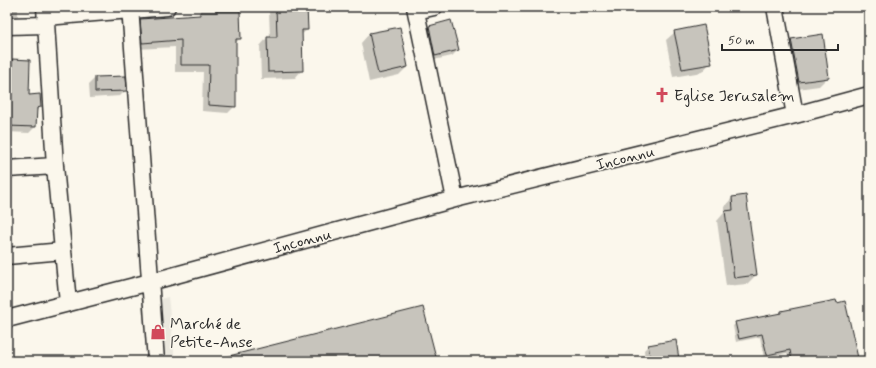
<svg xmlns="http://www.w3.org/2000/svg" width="876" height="368" viewBox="0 0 876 368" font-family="Mynerve,sans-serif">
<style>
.built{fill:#ebe8de}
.shadow{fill:#0003}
.building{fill:#c7c4bc;stroke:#2b2b2b}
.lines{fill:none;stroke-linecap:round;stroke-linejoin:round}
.street-casing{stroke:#2b2b2b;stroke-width:19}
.street{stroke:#fbf7ec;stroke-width:16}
.labels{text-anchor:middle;stroke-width:3;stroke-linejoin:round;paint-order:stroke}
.poi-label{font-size:16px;fill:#2b2b2b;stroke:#fbf7ec;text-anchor:start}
.street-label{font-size:16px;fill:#2b2b2b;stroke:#fbf7ec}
</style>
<rect width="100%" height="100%" fill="#fbf7ec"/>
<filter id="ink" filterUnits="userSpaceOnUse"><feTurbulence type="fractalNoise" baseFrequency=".025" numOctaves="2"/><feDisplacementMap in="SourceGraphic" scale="8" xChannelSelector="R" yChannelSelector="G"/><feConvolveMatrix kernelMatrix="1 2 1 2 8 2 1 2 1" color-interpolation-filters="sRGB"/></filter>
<g filter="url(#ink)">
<!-- built -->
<path class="built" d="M 168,297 L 175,361 L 147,361 L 142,304 Z"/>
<!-- shadow -->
<path class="shadow" d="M 7,7 L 18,7 L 18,16 L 12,22 L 7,22 Z
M 274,7 L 306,7 L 307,30 L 301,35 L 302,70 L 295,78 L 261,79 L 260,46 L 267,38 L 270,38 L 269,12 Z
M 201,13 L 240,38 L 235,44 L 235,106 L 228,113 L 202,111 L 203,72 L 175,72 L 175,47 L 136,49 L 134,27 L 141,20 L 198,16 Z
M 451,22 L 458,50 L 452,56 L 429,61 L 423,33 L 429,27 Z
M 675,32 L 710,63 L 702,72 L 673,77 L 666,40 Z
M 369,34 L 407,67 L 399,75 L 369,82 L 361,43 Z
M 822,35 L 828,77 L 819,86 L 790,90 L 782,48 L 791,40 Z
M 12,60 L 28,96 L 40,107 L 36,112 L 35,127 L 29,133 L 7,132 L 7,65 Z
M 125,77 L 126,90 L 120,96 L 90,98 L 89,84 L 95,78 Z
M 732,198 L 756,275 L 747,284 L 726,286 L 717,221 L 724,213 L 724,207 Z
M 781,312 L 857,358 L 855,361 L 789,361 L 787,353 L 764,358 L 760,337 L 736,342 L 733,326 L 736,323 L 779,315 Z
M 675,341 L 678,361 L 645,361 L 644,350 L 649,345 Z"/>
<!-- building -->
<path class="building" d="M 276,7 L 307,7 L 308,30 L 302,30 L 303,71 L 268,72 L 267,37 L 277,37 Z
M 217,11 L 240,11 L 241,39 L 236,39 L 236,107 L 208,105 L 209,65 L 181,65 L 181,40 L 142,43 L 140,19 L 200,15 L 200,12 L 217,12 Z
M 451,20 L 459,50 L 435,56 L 429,26 Z
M 704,25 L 712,64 L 682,69 L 674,31 Z
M 400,27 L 408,67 L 378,74 L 369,33 Z
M 823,34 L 829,78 L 799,82 L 791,39 Z
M 12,59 L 30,60 L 29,95 L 40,94 L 41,107 L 37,108 L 36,127 L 7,126 L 8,114 L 10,114 L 8,97 L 10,97 Z
M 126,76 L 127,91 L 95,92 L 95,77 Z
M 746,195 L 757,275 L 734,278 L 725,211 L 733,210 L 732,197 Z
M 836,300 L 837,303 L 845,301 L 858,358 L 846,361 L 792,361 L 790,350 L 767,355 L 762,334 L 739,339 L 735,322 L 781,313 L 781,311 Z
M 423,307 L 437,361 L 226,361 L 225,357 Z
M 676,340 L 679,359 L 671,361 L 651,361 L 648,345 Z"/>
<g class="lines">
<defs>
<path id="street" d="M 45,7 L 55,166 L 68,303
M 130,7 L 156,361
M 415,7 L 455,199
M 775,7 L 795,115
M 416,11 L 434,7
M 46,17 L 167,7
M 7,26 L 46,25
M 7,169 L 55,166
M 7,256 L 63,251
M 7,319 L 150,282 L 455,199 L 795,115 L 869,95"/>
</defs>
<!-- street casing -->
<use href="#street" class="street-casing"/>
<!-- street -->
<use href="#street" class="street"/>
</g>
</g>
<!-- icons -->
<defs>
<symbol id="church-bare" viewBox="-9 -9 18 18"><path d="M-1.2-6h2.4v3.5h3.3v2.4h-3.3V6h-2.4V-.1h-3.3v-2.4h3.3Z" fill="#d1495b" stroke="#fbf7ec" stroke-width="2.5" paint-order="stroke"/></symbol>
<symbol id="shop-bare" viewBox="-9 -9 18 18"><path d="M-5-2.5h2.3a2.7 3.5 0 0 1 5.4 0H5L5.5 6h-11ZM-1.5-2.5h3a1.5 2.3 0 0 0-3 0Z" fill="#d1495b" stroke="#fbf7ec" stroke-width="2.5" paint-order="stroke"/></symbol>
</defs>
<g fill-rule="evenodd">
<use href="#church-bare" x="651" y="84" width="22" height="22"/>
<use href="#shop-bare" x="147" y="321" width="22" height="22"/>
</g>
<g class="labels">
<!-- poi labels -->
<g class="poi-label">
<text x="674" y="101">Eglise Jerusalem</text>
<text x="170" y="329">Marché de<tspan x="170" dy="18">Petite-Anse</tspan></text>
</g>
<!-- street labels -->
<g class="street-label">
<text transform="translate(625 157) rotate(-14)" y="6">Inconnu</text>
<text transform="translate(302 240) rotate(-15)" y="6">Inconnu</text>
</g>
</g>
<!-- margin -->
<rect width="876" height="368" fill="none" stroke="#fbf7ec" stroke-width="24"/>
<rect x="12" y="12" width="852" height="344" fill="none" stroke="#2b2b2b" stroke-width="1.5" filter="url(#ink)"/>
<!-- scale -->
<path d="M722 44v6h116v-6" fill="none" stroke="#2b2b2b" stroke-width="2"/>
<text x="728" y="44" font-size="12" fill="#2b2b2b" stroke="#fbf7ec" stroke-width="3" paint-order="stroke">50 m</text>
</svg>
